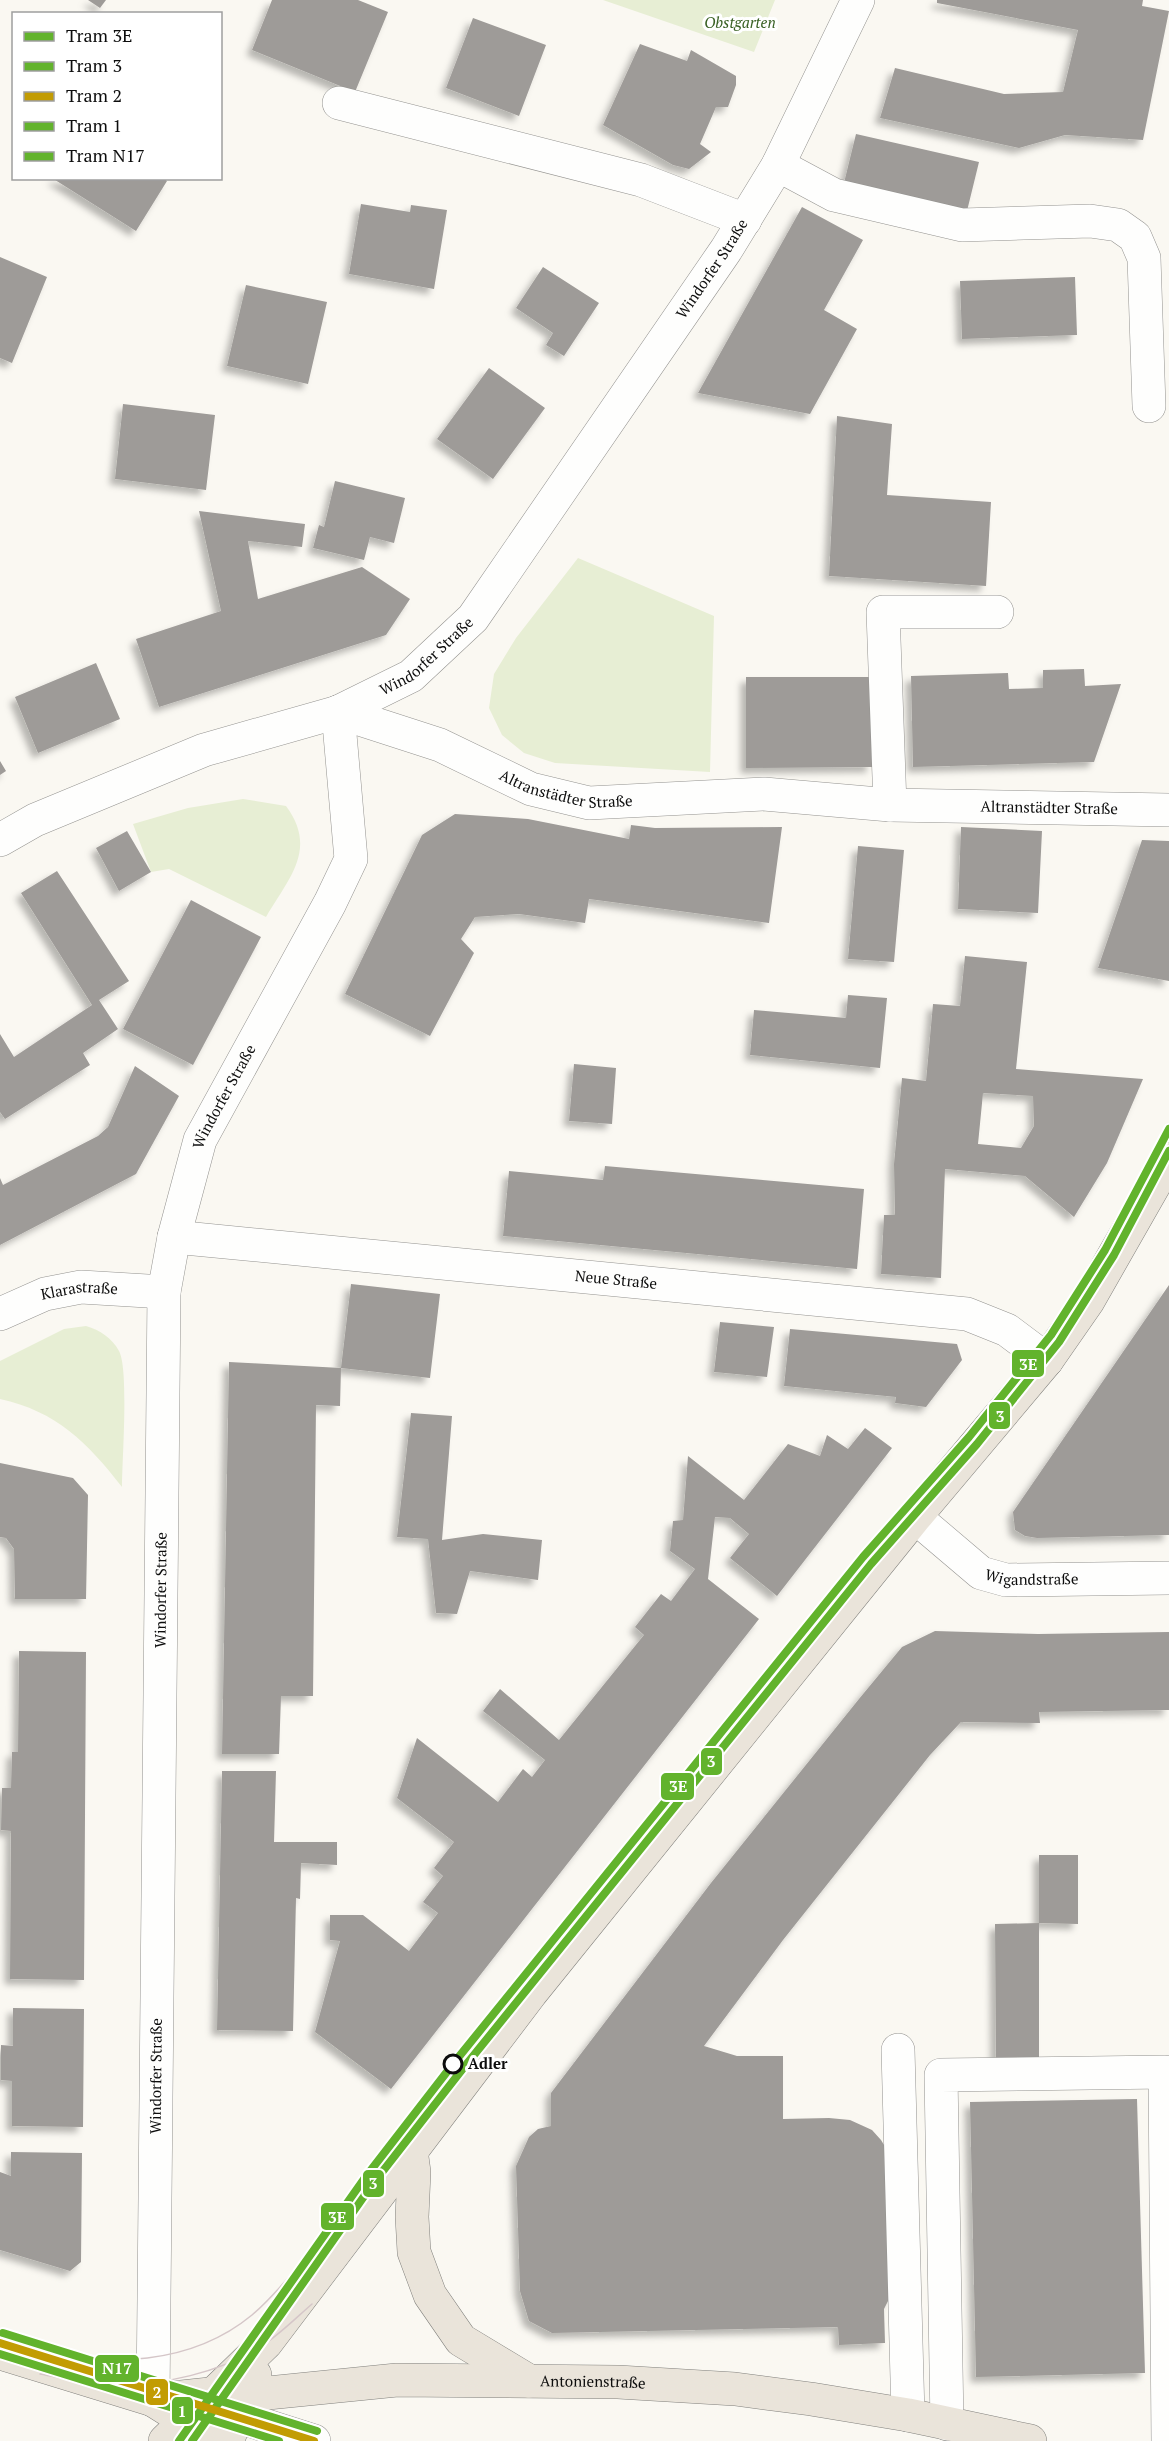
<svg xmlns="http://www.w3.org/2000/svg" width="1169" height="2441" viewBox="0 0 1169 2441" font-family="'PT Serif',serif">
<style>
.green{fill:#e7eed4}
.building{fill:#9e9b98;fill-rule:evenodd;filter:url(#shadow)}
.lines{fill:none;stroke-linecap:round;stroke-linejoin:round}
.minor-casing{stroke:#949390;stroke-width:34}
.major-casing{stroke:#81807d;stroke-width:34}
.minor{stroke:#fefefd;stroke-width:33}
.major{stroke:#eae4da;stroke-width:33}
.tram{stroke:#d5c6c8;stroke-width:1.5}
.tram-1-casing{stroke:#fff;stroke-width:12}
.tram-2-casing{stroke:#fff;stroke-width:12}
.tram-3-casing{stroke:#fff;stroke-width:12}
.tram-4-casing{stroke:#fff;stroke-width:12}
.tram-5-casing{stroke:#fff;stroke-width:12}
.tram-1{stroke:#62b32c;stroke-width:8}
.tram-2{stroke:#62b32c;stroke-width:8}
.tram-3{stroke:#c29c03;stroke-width:8}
.tram-4{stroke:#62b32c;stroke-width:8}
.tram-5{stroke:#62b32c;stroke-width:8}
.stop-dot{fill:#fff;stroke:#0d0d0d;stroke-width:3}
.labels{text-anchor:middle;stroke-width:6;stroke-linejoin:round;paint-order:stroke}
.park-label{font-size:15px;font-style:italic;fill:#386023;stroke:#fff}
.street-label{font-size:15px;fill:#0d0d0d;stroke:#fff}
.stop-label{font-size:15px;font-weight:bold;fill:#0d0d0d;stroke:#fff;text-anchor:start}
.line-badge{stroke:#fff;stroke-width:2}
.badge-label{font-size:16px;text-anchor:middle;font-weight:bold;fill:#fff}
</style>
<defs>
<filter id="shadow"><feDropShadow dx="-5.5" dy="5.5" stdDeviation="3" flood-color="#0004"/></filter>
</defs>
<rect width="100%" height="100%" fill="#faf8f2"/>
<!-- green -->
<path class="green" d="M 603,0 L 775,0 L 754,52 Z
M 578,558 L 714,616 L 710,772 L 555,763 L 524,753 L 502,735 L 489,708 L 494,674 L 516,638 Z
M 243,799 L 286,806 C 318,849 289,878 266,917 L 169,869 L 151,872 L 133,824 L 188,808 Z
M 86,1326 C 100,1330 112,1338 119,1351 C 129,1369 122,1461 122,1487 C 88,1443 56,1411 0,1399 L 0,1361 L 64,1329 Z"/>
<!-- building -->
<path class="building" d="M 88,0 L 106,0 L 100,8 Z
M 272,0 L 358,0 L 388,12 L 355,92 L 252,50 Z
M 937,0 L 1143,0 L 1142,6 L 1169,11 L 1143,140 L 1065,135 L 1019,148 L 880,118 L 895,68 L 1004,94 L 1063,92 L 1078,30 L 937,3 Z
M 473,18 L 546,45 L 519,116 L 446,88 Z
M 640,44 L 687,61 L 691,50 L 736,76 L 736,85 L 728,107 L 716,107 L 700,144 L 711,152 L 689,169 L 673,165 L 603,125 Z
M 856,134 L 979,162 L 966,215 L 843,187 Z
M 52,178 L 163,178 L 167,181 L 136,231 Z
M 361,204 L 410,212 L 411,205 L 447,210 L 434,289 L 349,274 Z
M 802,207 L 863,240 L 824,310 L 857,329 L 810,414 L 698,393 Z
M 0,257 L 47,277 L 12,363 L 0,358 Z
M 543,267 L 599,303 L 564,356 L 546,345 L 553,333 L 516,308 Z
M 1075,277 L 1077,335 L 962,339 L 960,281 Z
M 246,285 L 327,302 L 308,384 L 227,366 Z
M 489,368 L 545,408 L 493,479 L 437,439 Z
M 123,404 L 215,415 L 206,490 L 115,479 Z
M 837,416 L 892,424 L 887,495 L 991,502 L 986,586 L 829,576 Z
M 335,481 L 405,498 L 394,543 L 370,537 L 364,560 L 313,548 L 319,525 L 324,527 Z
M 199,511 L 305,524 L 302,547 L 248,541 L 258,599 L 362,567 L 410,599 L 386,635 L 159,707 L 136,639 L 221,611 Z
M 96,663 L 120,719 L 38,753 L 15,697 Z
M 1084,669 L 1085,686 L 1121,684 L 1094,762 L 913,767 L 911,676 L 1008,673 L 1009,689 L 1043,688 L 1043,670 Z
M 746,677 L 871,677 L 872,767 L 746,768 Z
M 0,761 L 6,771 L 0,775 Z
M 455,814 L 528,819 L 629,839 L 631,825 L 655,828 L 782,827 L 769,923 L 589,899 L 585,923 L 519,914 L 475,917 L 461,939 L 474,953 L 430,1036 L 345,994 L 422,835 Z
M 961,827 L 1042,831 L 1038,913 L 958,909 Z
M 127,831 L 151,872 L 119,891 L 96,848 Z
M 1142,840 L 1169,841 L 1169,981 L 1098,968 Z
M 858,846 L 904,850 L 894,962 L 848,959 Z
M 57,871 L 129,981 L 99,1000 L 118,1029 L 83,1053 L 90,1065 L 5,1119 L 0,1112 L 0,1034 L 14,1057 L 92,1005 L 21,893 Z
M 191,900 L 261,937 L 193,1065 L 123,1029 Z
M 965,956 L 1027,962 L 1016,1069 L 1143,1079 L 1107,1163 L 1074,1217 L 1025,1176 L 945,1169 L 941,1278 L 881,1274 L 884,1215 L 895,1215 L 894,1164 L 902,1078 L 926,1081 L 933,1004 L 960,1006 ZM 983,1093 L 1033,1096 L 1034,1126 L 1021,1148 L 978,1144 Z
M 848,995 L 887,998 L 880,1068 L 750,1055 L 754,1010 L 846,1018 Z
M 574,1064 L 616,1068 L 612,1124 L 569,1121 Z
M 135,1066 L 179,1096 L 136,1174 L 0,1245 L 0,1178 L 3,1185 L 98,1136 L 108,1127 Z
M 605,1166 L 864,1189 L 857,1269 L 503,1236 L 509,1171 L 603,1180 Z
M 351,1284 L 440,1294 L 430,1378 L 341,1368 Z
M 1169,1285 L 1169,1535 L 1037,1538 L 1025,1536 L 1015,1530 L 1013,1512 Z
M 720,1322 L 774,1327 L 767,1377 L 714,1372 Z
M 790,1329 L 957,1344 L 962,1360 L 926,1407 L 895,1403 L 896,1397 L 784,1386 Z
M 229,1362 L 341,1368 L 340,1406 L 316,1405 L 313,1696 L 281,1696 L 279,1754 L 222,1754 Z
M 411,1413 L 452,1416 L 442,1540 L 483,1534 L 542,1540 L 538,1580 L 470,1571 L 457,1614 L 436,1613 L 428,1539 L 397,1537 Z
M 865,1428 L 892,1448 L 777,1596 L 730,1558 L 749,1534 L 730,1518 L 715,1517 L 708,1579 L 759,1619 L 391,2089 L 315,2032 L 340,1941 L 330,1940 L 330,1915 L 363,1915 L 409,1951 L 438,1913 L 423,1902 L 443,1876 L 434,1868 L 454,1842 L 397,1798 L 417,1738 L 498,1802 L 523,1769 L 532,1777 L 545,1760 L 483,1711 L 500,1689 L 559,1740 L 644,1635 L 635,1627 L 661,1594 L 671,1601 L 695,1569 L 670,1551 L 673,1521 L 683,1520 L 688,1456 L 744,1500 L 788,1444 L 820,1456 L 827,1435 L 848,1449 Z
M 0,1463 L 73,1478 L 88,1495 L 86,1599 L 15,1599 L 14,1549 L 6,1538 L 0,1537 Z
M 935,1631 L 1038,1634 L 1169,1632 L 1169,1710 L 1039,1712 L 1040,1723 L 961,1722 L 930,1755 L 783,1940 L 704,2046 L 737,2056 L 783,2056 L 783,2119 L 829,2118 L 850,2120 L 872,2130 L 881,2140 L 889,2153 L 893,2291 L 884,2309 L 885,2343 L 839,2345 L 838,2327 L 552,2333 L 529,2321 L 520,2291 L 516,2166 L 529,2137 L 538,2129 L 551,2126 L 551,2093 L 711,1883 L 859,1699 L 902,1647 Z
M 19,1651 L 86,1652 L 84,1980 L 10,1979 L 11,1831 L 1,1830 L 2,1788 L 11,1788 L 12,1752 L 18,1752 Z
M 222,1771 L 276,1771 L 274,1842 L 337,1842 L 337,1865 L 301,1863 L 300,1899 L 296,1898 L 293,2031 L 217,2030 Z
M 1039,1855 L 1078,1855 L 1078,1924 L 1039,1923 Z
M 1039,1923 L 1039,2060 L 996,2060 L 995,1924 Z
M 13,2008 L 84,2009 L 83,2127 L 12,2126 L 12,2081 L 1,2080 L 1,2045 L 13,2046 Z
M 1137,2099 L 1145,2373 L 976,2377 L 970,2102 Z
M 11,2152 L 82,2153 L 81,2262 L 70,2271 L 0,2250 L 0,2172 L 11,2176 Z"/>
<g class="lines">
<defs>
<g id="minor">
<path d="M 339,103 L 641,180 L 745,220"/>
<path d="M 778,165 L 834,195 L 962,225 L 1090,221 L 1118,225 L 1135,237 L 1144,258 L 1149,406"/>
<path id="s1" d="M 338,712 L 440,745 L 531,789 L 589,803 L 764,794 L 890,805 L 1169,810"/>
<path d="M 890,805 L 883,612 L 997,612"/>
<path id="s2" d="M 0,840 L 35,820 L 204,750 L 338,712 L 411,676 L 473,618 L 726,250 L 778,165 L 858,0"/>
<path id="s3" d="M 174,1237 L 967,1314 L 1007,1330 L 1047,1360"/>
<path id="s4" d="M 0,1314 L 45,1294 L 81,1287 L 164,1292"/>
<path id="s5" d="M 915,1517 L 981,1573 L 1006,1580 L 1169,1578"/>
<path d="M 898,2050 L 908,2415"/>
<path d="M 176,2397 L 314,2441"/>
<path id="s6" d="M 153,2400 L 164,1292 L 174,1237 L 200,1140 L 330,903 L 351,859 L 338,712"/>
<path d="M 947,2424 L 941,2075 L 1165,2072 L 1168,2441"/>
</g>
<g id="major">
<path d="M 411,2150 L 414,2172 L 412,2217 L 414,2252 L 430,2295 L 461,2340 L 529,2381"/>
<path d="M 0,2353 L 153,2400 L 218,2441"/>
<path id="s7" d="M 153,2400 L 210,2394 L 248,2395 L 397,2380 L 618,2382 L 735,2389 L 811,2399 L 908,2415 L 1030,2441"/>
<path d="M 165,2441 L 266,2343 L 531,1993 L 915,1517 L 1047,1360 L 1088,1301 L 1169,1159"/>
<path d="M 227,2441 L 255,2375"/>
</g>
</defs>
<!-- minor casing -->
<use href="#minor" class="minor-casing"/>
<!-- major casing -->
<use href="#major" class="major-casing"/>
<!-- minor -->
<use href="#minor" class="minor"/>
<!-- major -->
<use href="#major" class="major"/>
<!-- tram -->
<path class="tram" d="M 33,2353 C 109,2365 189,2367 252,2315 C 275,2296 294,2270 314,2248
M 40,2374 C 62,2378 85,2384 108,2385 C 162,2386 221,2373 266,2343 C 282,2332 297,2317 312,2304"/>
<defs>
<path id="tram-1" d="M 179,2441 L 364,2179 L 453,2064 L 863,1557 L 969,1437 L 1051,1335 L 1105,1250 L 1169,1129"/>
<path id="tram-2" d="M 192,2441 L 372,2185 L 461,2071 L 871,1564 L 977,1444 L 1059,1342 L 1114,1255 L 1169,1151"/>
<path id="tram-3" d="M 0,2343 L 314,2441"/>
<path id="tram-4" d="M 0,2354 L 279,2441"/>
<path id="tram-5" d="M 3,2333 L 317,2431"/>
</defs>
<!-- tram-1 casing -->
<use href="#tram-1" class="tram-1-casing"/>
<!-- tram-2 casing -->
<use href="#tram-2" class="tram-2-casing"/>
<!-- tram-3 casing -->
<use href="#tram-3" class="tram-3-casing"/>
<!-- tram-4 casing -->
<use href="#tram-4" class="tram-4-casing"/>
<!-- tram-5 casing -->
<use href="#tram-5" class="tram-5-casing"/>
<!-- tram-1 -->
<use href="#tram-1" class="tram-1"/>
<!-- tram-2 -->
<use href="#tram-2" class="tram-2"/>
<!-- tram-3 -->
<use href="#tram-3" class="tram-3"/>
<!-- tram-4 -->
<use href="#tram-4" class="tram-4"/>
<!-- tram-5 -->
<use href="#tram-5" class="tram-5"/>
</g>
<!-- markers -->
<circle class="stop-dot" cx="453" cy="2064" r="9"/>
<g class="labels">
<!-- park labels -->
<g class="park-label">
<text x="740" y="28">Obstgarten</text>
</g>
<!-- street labels -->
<g class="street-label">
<text dy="5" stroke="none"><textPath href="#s2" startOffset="952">Windorfer Straße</textPath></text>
<text dy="5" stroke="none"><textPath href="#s2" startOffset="468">Windorfer Straße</textPath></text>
<text dy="5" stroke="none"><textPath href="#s1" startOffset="243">Altranstädter Straße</textPath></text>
<text dy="5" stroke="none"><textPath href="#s1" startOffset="729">Altranstädter Straße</textPath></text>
<text dy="5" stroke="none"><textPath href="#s6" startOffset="1314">Windorfer Straße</textPath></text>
<text dy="5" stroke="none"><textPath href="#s3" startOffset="444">Neue Straße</textPath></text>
<text dy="5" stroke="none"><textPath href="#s4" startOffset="84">Klarastraße</textPath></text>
<text dy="5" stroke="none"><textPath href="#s5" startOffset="138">Wigandstraße</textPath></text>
<text dy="5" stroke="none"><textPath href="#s6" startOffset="810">Windorfer Straße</textPath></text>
<text dy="5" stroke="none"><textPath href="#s6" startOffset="324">Windorfer Straße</textPath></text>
<text dy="5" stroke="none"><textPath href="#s7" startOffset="441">Antonienstraße</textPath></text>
</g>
<!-- stop labels -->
<g class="stop-label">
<text x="468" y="2069">Adler</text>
</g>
</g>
<g class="line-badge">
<rect x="1011" y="1349" width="34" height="29" rx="6" fill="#62b32c"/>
<rect x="988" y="1401" width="23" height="29" rx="6" fill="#62b32c"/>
<rect x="700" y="1747" width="23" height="29" rx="6" fill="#62b32c"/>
<rect x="660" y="1772" width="35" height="29" rx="6" fill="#62b32c"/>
<rect x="362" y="2169" width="23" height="29" rx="6" fill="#62b32c"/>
<rect x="320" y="2202" width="35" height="29" rx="6" fill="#62b32c"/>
<rect x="94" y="2354" width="46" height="29" rx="6" fill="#62b32c"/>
<rect x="145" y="2378" width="24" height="28" rx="6" fill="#c29c03"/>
<rect x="171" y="2396" width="23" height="29" rx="6" fill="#62b32c"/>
</g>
<g class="badge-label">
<text x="1028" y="1370">3E</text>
<text x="1000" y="1422">3</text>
<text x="711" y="1767">3</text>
<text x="678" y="1792">3E</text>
<text x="373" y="2189">3</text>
<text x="337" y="2223">3E</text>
<text x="117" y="2374">N17</text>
<text x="157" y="2398">2</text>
<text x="182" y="2417">1</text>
</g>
<!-- legend -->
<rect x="12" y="12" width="210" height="168" fill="#ffffff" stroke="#9e9e9e" stroke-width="1.5"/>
<rect x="24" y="32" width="30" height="9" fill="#62b32c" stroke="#9e9e9e" stroke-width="1.5"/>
<text x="66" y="42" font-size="18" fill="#0d0d0d">Tram 3E</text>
<rect x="24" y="62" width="30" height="9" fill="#62b32c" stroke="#9e9e9e" stroke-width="1.5"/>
<text x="66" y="72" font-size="18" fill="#0d0d0d">Tram 3</text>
<rect x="24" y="92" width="30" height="9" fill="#c29c03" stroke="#9e9e9e" stroke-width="1.5"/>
<text x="66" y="102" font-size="18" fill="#0d0d0d">Tram 2</text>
<rect x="24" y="122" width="30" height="9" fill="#62b32c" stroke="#9e9e9e" stroke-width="1.5"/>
<text x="66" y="132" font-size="18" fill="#0d0d0d">Tram 1</text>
<rect x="24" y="152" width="30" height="9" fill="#62b32c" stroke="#9e9e9e" stroke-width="1.5"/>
<text x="66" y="162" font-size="18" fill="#0d0d0d">Tram N17</text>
</svg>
